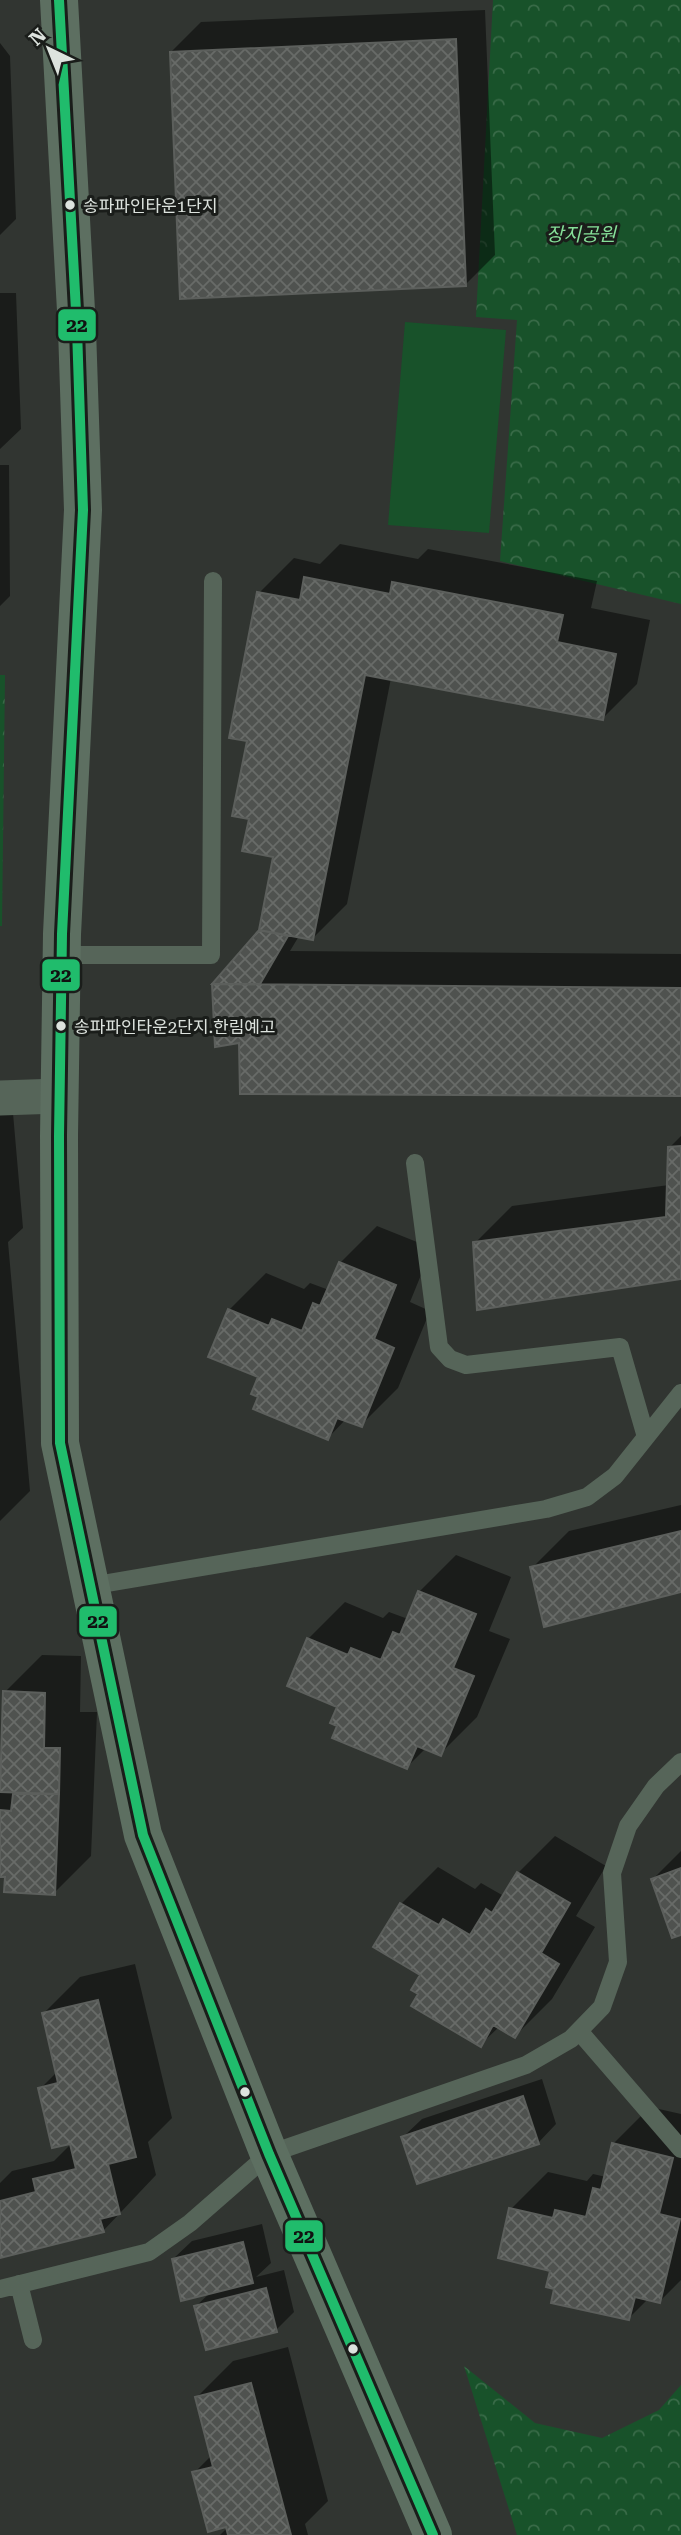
<svg xmlns="http://www.w3.org/2000/svg" width="681" height="2535" viewBox="0 0 681 2535" font-family="'Roboto Serif','Noto Sans KR',serif">
<style>
.green{fill:#18522a}
.park{fill:url(#park-crowns)}
.shadow{fill:#0007}
.building{fill:url(#building-cross-hatch);stroke:#5c5f5c;stroke-width:2}
.lines{fill:none;stroke-linecap:round;stroke-linejoin:round}
.lane{stroke:#566559;stroke-width:18}
.street{stroke:#566559;stroke-width:35}
.secondary{stroke:#5d6f61;stroke-width:38}
.bus-1-casing{stroke:#1a1d1a;stroke-width:16}
.bus-1{stroke:#20bc6c;stroke-width:10}
.bus-dot{fill:#dde3de;stroke:#1a1d1a;stroke-width:2.5}
.labels{text-anchor:middle;stroke-width:6;stroke-linejoin:round;paint-order:stroke}
.bus-label{font-size:17px;fill:#dde3de;stroke:#1a1d1a;text-anchor:start}
.park-label{font-size:19px;font-style:italic;fill:#86e099;stroke:#1a1d1a}
.line-badge{stroke:#1a1d1a;stroke-width:2.5}
.pale-badge-label{font-size:19px;text-anchor:middle;font-weight:bold;fill:#111}
</style>
<defs>
<pattern id="park-crowns" width="20" height="18" patternUnits="userSpaceOnUse" patternTransform="scale(1.75)"><rect width="20" height="18" fill="#18522a"/><path d="M2 6a3 3 0 1 1 6 0M12 15a3 3 0 1 1 6 0" fill="none" stroke="#396b48"/></pattern>
<pattern id="building-cross-hatch" width="8" height="8" patternUnits="userSpaceOnUse" patternTransform="scale(1.75)"><rect width="8" height="8" fill="#4f524f"/><path d="M0 0l8 8M0 8l8-8" fill="none" stroke="#686b68"/></pattern>
</defs>
<rect width="100%" height="100%" fill="#313531"/>
<!-- green -->
<path class="green" d="M 405,322 L 506,330 L 489,533 L 388,525 Z"/>
<!-- park -->
<path class="park" d="M 493,0 L 681,0 L 681,604 L 500,561 L 517,320 L 476,317 Z
M 0,675 L 5,675 L 2,926 L 0,926 Z
M 464,2366 L 535,2423 L 602,2438 L 659,2410 L 681,2385 L 681,2535 L 517,2535 Z"/>
<!-- shadow -->
<path class="shadow" d="M 485,10 L 495,255 L 465,285 L 171,52 L 201,22 Z
M 0,43 L 10,56 L 16,219 L 0,235 Z
M 0,293 L 16,293 L 21,429 L 0,449 Z
M 0,465 L 9,465 L 10,596 L 0,606 Z
M 340,544 L 418,559 L 428,549 L 597,581 L 591,608 L 650,620 L 637,684 L 603,718 L 391,678 L 347,904 L 312,939 L 299,936 L 290,951 L 681,954 L 681,1095 L 241,1041 L 214,985 L 260,931 L 275,856 L 251,818 L 249,739 L 259,593 L 294,558 L 320,564 Z
M 13,1113 L 23,1228 L 8,1242 L 30,1491 L 0,1521 L 0,1114 Z
M 681,1136 L 681,1278 L 475,1243 L 512,1206 L 669,1185 L 669,1148 Z
M 377,1226 L 432,1248 L 410,1302 L 430,1311 L 398,1388 L 361,1425 L 346,1419 L 328,1438 L 261,1396 L 260,1377 L 229,1310 L 266,1273 L 304,1289 L 310,1283 L 329,1290 L 340,1263 Z
M 681,1505 L 681,1591 L 532,1568 L 569,1531 Z
M 456,1555 L 511,1577 L 489,1631 L 510,1639 L 477,1717 L 440,1754 L 426,1748 L 407,1767 L 340,1725 L 339,1706 L 308,1639 L 345,1602 L 383,1618 L 389,1612 L 408,1619 L 419,1592 Z
M 42,1655 L 81,1656 L 80,1712 L 97,1712 L 91,1856 L 54,1893 L 0,1875 L 0,1772 L 5,1692 Z
M 555,1836 L 606,1866 L 576,1916 L 595,1927 L 552,1999 L 515,2036 L 499,2027 L 480,2045 L 421,1993 L 422,1974 L 401,1904 L 438,1867 L 475,1889 L 481,1883 L 502,1895 L 518,1873 Z
M 681,1851 L 681,1933 L 653,1879 Z
M 135,1964 L 172,2118 L 148,2142 L 156,2175 L 103,2231 L 0,2256 L 0,2183 L 12,2171 L 54,2161 L 74,2141 L 40,2089 L 57,2072 L 43,2014 L 80,1977 Z
M 542,2079 L 556,2124 L 538,2143 L 403,2137 L 422,2119 Z
M 650,2107 L 681,2114 L 681,2280 L 660,2301 L 649,2298 L 628,2319 L 556,2288 L 552,2269 L 511,2209 L 548,2172 L 587,2181 L 593,2174 L 606,2177 L 613,2144 Z
M 262,2224 L 271,2263 L 256,2277 L 284,2270 L 294,2312 L 276,2330 L 196,2306 L 211,2292 L 173,2259 L 192,2241 Z
M 288,2347 L 328,2501 L 305,2524 L 308,2535 L 220,2535 L 231,2524 L 194,2473 L 212,2455 L 196,2398 L 233,2361 Z"/>
<!-- building -->
<path class="building" d="M 456,39 L 466,286 L 180,299 L 170,52 Z
M 304,577 L 390,594 L 392,582 L 563,615 L 557,642 L 616,654 L 603,720 L 365,675 L 313,940 L 259,930 L 273,857 L 242,851 L 249,819 L 232,816 L 247,741 L 229,738 L 257,592 L 300,600 Z
M 259,930 L 288,936 L 260,984 L 212,984 Z
M 212,984 L 681,988 L 681,1096 L 240,1094 L 239,1043 L 215,1047 Z
M 681,1146 L 681,1279 L 477,1310 L 473,1242 L 666,1217 L 668,1147 Z
M 339,1262 L 396,1285 L 374,1339 L 394,1348 L 362,1427 L 337,1418 L 328,1440 L 253,1409 L 258,1397 L 251,1394 L 258,1377 L 208,1357 L 228,1309 L 269,1326 L 272,1319 L 302,1331 L 313,1303 L 320,1306 Z
M 681,1531 L 681,1592 L 544,1627 L 530,1567 Z
M 418,1591 L 476,1614 L 453,1668 L 474,1676 L 441,1756 L 417,1746 L 407,1769 L 332,1738 L 337,1726 L 330,1723 L 337,1707 L 287,1686 L 307,1638 L 348,1655 L 351,1648 L 381,1660 L 393,1632 L 400,1635 Z
M 3,1691 L 45,1693 L 44,1748 L 60,1748 L 59,1794 L 0,1792 Z
M 13,1794 L 59,1794 L 55,1895 L 4,1892 L 5,1877 L 0,1877 L 0,1810 L 11,1811 Z
M 681,1868 L 681,1935 L 672,1938 L 651,1879 Z
M 517,1872 L 570,1903 L 541,1953 L 559,1964 L 515,2038 L 493,2025 L 481,2047 L 411,2006 L 418,1994 L 411,1990 L 420,1975 L 373,1947 L 400,1903 L 439,1925 L 443,1919 L 470,1935 L 486,1909 L 492,1913 Z
M 98,2000 L 136,2157 L 108,2164 L 120,2214 L 100,2219 L 104,2232 L 0,2258 L 0,2201 L 36,2192 L 33,2179 L 76,2169 L 70,2144 L 52,2148 L 38,2088 L 58,2083 L 42,2013 Z
M 523,2096 L 539,2144 L 417,2184 L 401,2137 Z
M 612,2143 L 673,2158 L 659,2214 L 680,2219 L 660,2303 L 635,2297 L 629,2320 L 551,2303 L 554,2289 L 546,2287 L 550,2271 L 498,2258 L 509,2208 L 553,2218 L 555,2210 L 586,2217 L 593,2188 L 601,2190 Z
M 243,2242 L 253,2283 L 181,2301 L 172,2259 Z
M 266,2288 L 277,2332 L 206,2350 L 194,2306 Z
M 251,2383 L 291,2535 L 228,2535 L 226,2527 L 208,2532 L 192,2472 L 213,2467 L 195,2397 Z"/>
<g class="lines">
<!-- lane -->
<path class="lane" d="M 62,955 L 211,955 L 213,581
M 415,1163 L 439,1347 L 450,1359 L 466,1365 L 620,1347 L 646,1437
M 90,1586 L 546,1509 L 587,1497 L 615,1476 L 681,1393
M 579,2031 L 681,2149
M 19,2284 L 33,2340
M 0,2289 L 149,2252 L 190,2223 L 269,2154 L 526,2065 L 571,2039 L 602,2007 L 618,1962 L 612,1873 L 628,1826 L 656,1786 L 681,1762"/>
<!-- street -->
<path class="street" d="M 0,1098 L 59,1096"/>
<!-- secondary -->
<path class="secondary" d="M 59,0 L 77,329 L 83,510 L 62,934 L 59,1136 L 60,1443 L 143,1835 L 269,2154 L 433,2535"/>
<defs>
<path id="bus-1" d="M 59,0 L 77,329 L 83,510 L 62,934 L 59,1136 L 60,1443 L 143,1835 L 269,2154 L 433,2535"/>
</defs>
<!-- bus-1 casing -->
<use href="#bus-1" class="bus-1-casing"/>
<!-- bus-1 -->
<use href="#bus-1" class="bus-1"/>
</g>
<!-- markers -->
<g class="bus-dot">
<circle cx="70" cy="205" r="6"/>
<circle cx="61" cy="1026" r="6"/>
<circle cx="245" cy="2092" r="6"/>
<circle cx="353" cy="2349" r="6"/>
</g>
<g class="labels">
<!-- bus labels -->
<g class="bus-label">
<text x="83" y="212">송파파인타운1단지</text>
<text x="74" y="1033">송파파인타운2단지.한림예고</text>
</g>
<!-- park labels -->
<g class="park-label">
<text x="581" y="241">장지공원</text>
</g>
</g>
<g class="line-badge">
<rect x="57" y="308" width="40" height="34" rx="7" fill="#20bc6c"/>
<rect x="41" y="958" width="40" height="34" rx="7" fill="#20bc6c"/>
<rect x="78" y="1605" width="40" height="33" rx="7" fill="#20bc6c"/>
<rect x="284" y="2219" width="40" height="34" rx="7" fill="#20bc6c"/>
</g>
<g class="pale-badge-label">
<text x="77" y="332">22</text>
<text x="61" y="982">22</text>
<text x="98" y="1628">22</text>
<text x="304" y="2243">22</text>
</g>
<!-- north arrow -->
<g transform="translate(49 49) rotate(317)" stroke="#1a1d1a" stroke-width="5" paint-order="stroke">
<path d="M0-5L12 26L0 18L-12 26Z" fill="#dde3de"/>
<text y="-10" font-size="19" font-weight="bold" text-anchor="middle" fill="#dde3de">N</text>
</g>
</svg>
